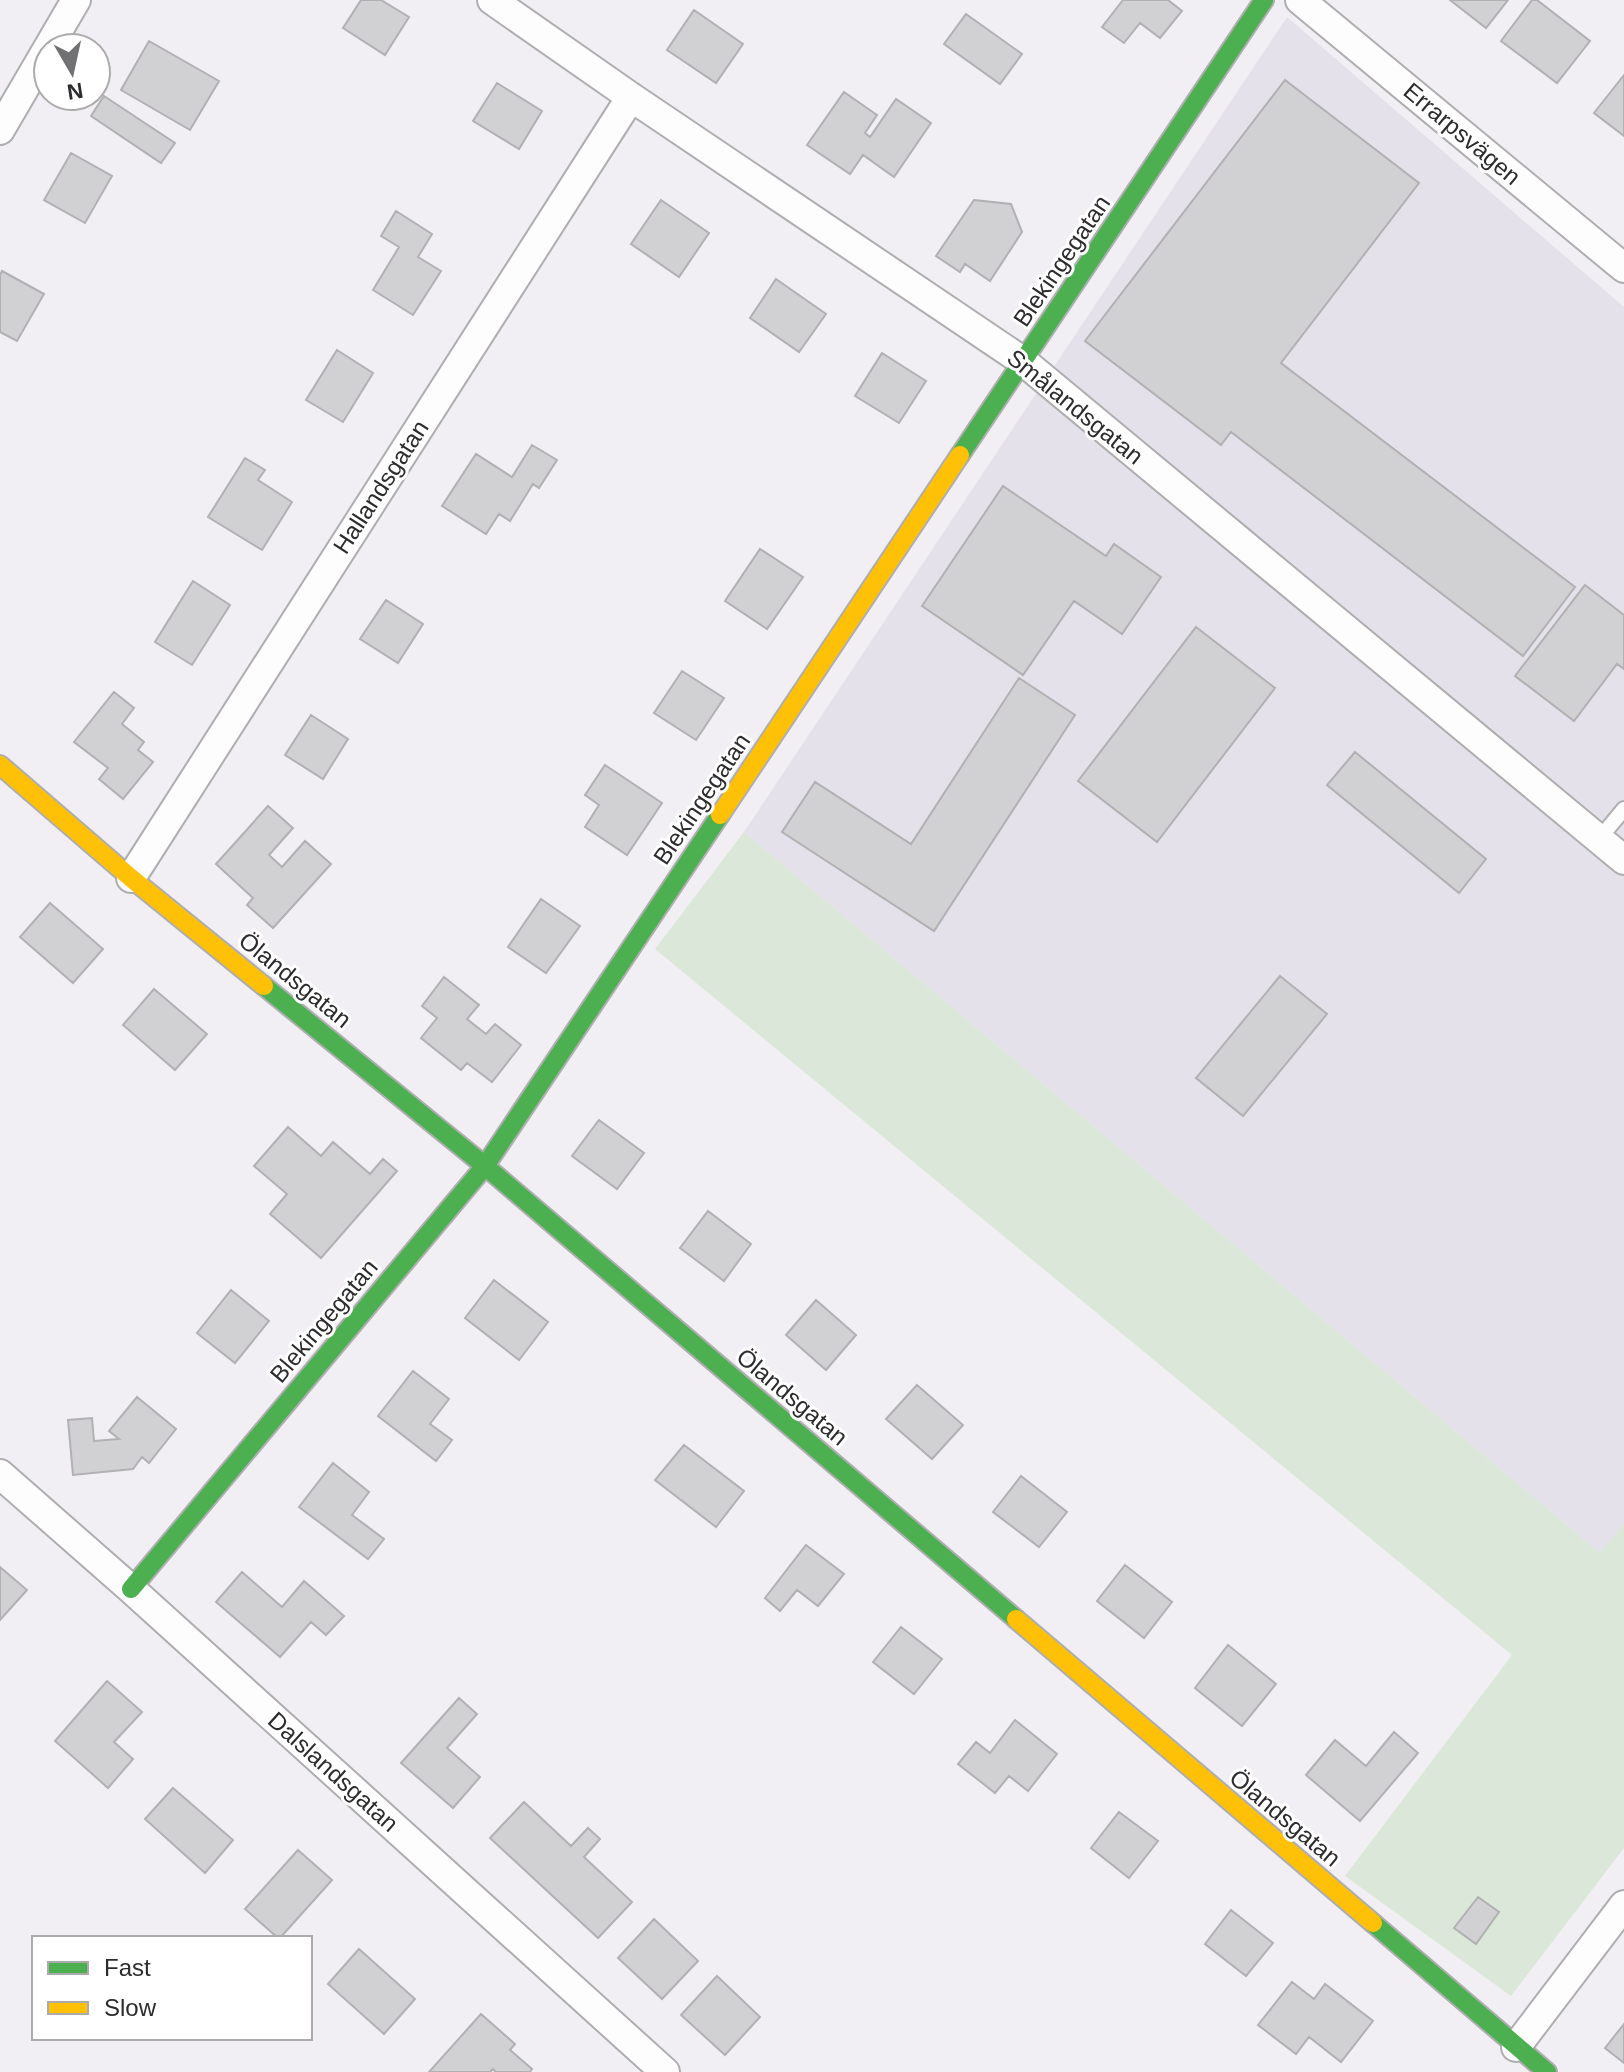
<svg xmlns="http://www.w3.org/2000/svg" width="1624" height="2072" viewBox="0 0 1624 2072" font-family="Arial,sans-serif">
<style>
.built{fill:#e4e1ea}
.green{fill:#dbe7d8}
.building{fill:#d1d0d3;stroke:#b1b0b2;stroke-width:2}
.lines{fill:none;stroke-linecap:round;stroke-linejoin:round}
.lane-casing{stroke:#aeaeb0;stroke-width:18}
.street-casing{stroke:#aeaeb0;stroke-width:32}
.fast-casing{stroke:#aeaeb0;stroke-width:22}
.slow-casing{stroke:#aeaeb0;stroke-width:22}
.lane{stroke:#fdfdfd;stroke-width:14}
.street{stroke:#fdfdfd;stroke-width:28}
.fast{stroke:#4caf50;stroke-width:18}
.slow{stroke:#ffc107;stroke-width:18}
.labels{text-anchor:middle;stroke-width:6;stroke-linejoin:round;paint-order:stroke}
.street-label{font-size:24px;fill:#2c2c2e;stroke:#fff}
</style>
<rect width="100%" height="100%" fill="#f1eff3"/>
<!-- built -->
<path class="built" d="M 1287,17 L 1624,307 L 1624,1523 L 1600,1553 L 744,832 Z"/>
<!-- green -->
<path class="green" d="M 744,832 L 1600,1553 L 1624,1523 L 1624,1848 L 1511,1996 L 1345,1876 L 1512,1655 L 655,949 Z"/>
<!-- building -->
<path class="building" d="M 361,0 L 381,0 L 409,17 L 385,55 L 343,28 Z
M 1123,0 L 1168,0 L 1182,11 L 1160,38 L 1140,23 L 1124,43 L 1102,27 Z
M 1450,0 L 1508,0 L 1486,28 Z
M 1532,0 L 1537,0 L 1590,41 L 1557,83 L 1501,41 Z
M 694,10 L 743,44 L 716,83 L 667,50 Z
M 966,14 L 1022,54 L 1000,84 L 944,44 Z
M 149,41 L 219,81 L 190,130 L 121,90 Z
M 1624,75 L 1624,136 L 1594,113 Z
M 1285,80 L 1419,183 L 1281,363 L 1575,587 L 1523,656 L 1231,432 L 1221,445 L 1085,341 Z
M 497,83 L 542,111 L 519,149 L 473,121 Z
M 844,92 L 877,115 L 865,133 L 870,137 L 896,99 L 931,123 L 894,177 L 863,155 L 850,174 L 807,145 Z
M 104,96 L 175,143 L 161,163 L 91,116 Z
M 71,153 L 112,176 L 85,223 L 44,200 Z
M 661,200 L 709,233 L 679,277 L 631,244 Z
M 974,200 L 1011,204 L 1022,232 L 990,281 L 965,264 L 960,272 L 936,256 Z
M 396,211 L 432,234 L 418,257 L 441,271 L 413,315 L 373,290 L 399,247 L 381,236 Z
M 2,271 L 44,294 L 17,341 L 0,332 L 0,275 Z
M 776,279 L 826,314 L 799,352 L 750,318 Z
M 337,350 L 373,373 L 343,422 L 306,400 Z
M 882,353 L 926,381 L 899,423 L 855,396 Z
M 532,445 L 557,460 L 539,488 L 533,484 L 510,521 L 499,514 L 486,534 L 442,506 L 476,454 L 512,477 Z
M 245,458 L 265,470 L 258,480 L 292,502 L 262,550 L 208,517 Z
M 1003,486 L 1106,556 L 1114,544 L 1161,577 L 1122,634 L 1074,601 L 1023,675 L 922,606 Z
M 760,549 L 803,577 L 767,629 L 725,601 Z
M 193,581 L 230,605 L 192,665 L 155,642 Z
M 1585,585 L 1624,615 L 1624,669 L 1617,664 L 1574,721 L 1515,676 Z
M 386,600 L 423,624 L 398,663 L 360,639 Z
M 1196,627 L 1275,688 L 1157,842 L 1078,781 Z
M 682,671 L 724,698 L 696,740 L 654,713 Z
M 1019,678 L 1075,715 L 934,931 L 782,832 L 815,782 L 911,844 Z
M 114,692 L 134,708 L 122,724 L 144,742 L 138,750 L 153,762 L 123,799 L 99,779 L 108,768 L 74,742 Z
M 311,715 L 348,739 L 323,779 L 285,755 Z
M 1355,752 L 1486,859 L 1459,893 L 1327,785 Z
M 605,765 L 662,803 L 627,855 L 585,827 L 599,805 L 585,795 Z
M 268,806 L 293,828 L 269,855 L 282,867 L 305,841 L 331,864 L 273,928 L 247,905 L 253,898 L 216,864 Z
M 541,899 L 580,926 L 546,973 L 508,947 Z
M 50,903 L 103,949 L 73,983 L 20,937 Z
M 1280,976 L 1327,1014 L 1243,1116 L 1196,1078 Z
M 444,977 L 479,1005 L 467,1019 L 486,1034 L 495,1024 L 521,1045 L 492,1082 L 467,1063 L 461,1070 L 421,1038 L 437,1018 L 422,1006 Z
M 154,989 L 207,1034 L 175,1070 L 123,1025 Z
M 599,1120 L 644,1153 L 617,1189 L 572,1156 Z
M 288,1127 L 321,1156 L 333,1142 L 370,1174 L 383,1159 L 397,1171 L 321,1258 L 270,1214 L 287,1194 L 254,1166 Z
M 708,1211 L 751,1244 L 724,1281 L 680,1248 Z
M 494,1280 L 548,1322 L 519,1360 L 465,1318 Z
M 231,1290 L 269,1321 L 235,1363 L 197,1333 Z
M 816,1300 L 856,1335 L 826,1370 L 786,1335 Z
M 413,1371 L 449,1399 L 430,1424 L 452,1440 L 436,1461 L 378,1416 Z
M 917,1385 L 963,1425 L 932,1459 L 886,1419 Z
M 137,1397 L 176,1429 L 149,1463 L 142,1457 L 133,1469 L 73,1475 L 68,1420 L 92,1418 L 94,1441 L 119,1439 L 109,1431 Z
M 684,1445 L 744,1491 L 716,1527 L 655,1480 Z
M 333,1463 L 369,1492 L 352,1515 L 384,1539 L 368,1559 L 299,1507 Z
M 1021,1476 L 1067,1512 L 1039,1547 L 993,1512 Z
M 806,1545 L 844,1574 L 818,1606 L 797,1590 L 780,1611 L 765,1598 Z
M 1125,1565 L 1172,1602 L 1144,1638 L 1097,1601 Z
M 0,1567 L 27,1590 L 0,1620 Z
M 242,1572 L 282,1607 L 304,1581 L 344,1616 L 326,1635 L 311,1622 L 280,1657 L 216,1602 Z
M 901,1627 L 942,1659 L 914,1694 L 873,1662 Z
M 1228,1645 L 1276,1684 L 1242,1726 L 1195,1688 Z
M 107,1681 L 142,1712 L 114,1742 L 133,1759 L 108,1788 L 55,1741 Z
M 459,1698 L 477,1714 L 447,1748 L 480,1777 L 453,1808 L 401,1763 Z
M 1015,1720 L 1057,1754 L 1028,1791 L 1009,1776 L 995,1793 L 958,1764 L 976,1742 L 990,1753 Z
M 1394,1732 L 1418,1753 L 1360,1821 L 1306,1775 L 1335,1740 L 1366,1766 Z
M 173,1788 L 233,1840 L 205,1873 L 145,1819 Z
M 524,1802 L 571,1846 L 588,1828 L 600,1839 L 584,1857 L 632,1902 L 598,1938 L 490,1838 Z
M 1119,1812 L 1158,1841 L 1129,1878 L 1091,1848 Z
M 298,1850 L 332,1880 L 280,1938 L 278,1938 L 245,1909 Z
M 1478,1897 L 1499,1912 L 1476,1944 L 1454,1928 Z
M 1231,1910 L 1273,1943 L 1246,1976 L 1205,1944 Z
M 654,1919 L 698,1961 L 662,1999 L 618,1958 Z
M 359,1949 L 415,1999 L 384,2034 L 328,1984 Z
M 717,1976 L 760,2017 L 725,2055 L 681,2015 Z
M 1292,1982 L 1314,1999 L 1325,1984 L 1373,2021 L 1341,2062 L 1309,2037 L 1296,2054 L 1258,2025 Z
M 481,2014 L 515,2044 L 510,2050 L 532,2069 L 530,2072 L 496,2072 L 493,2069 L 490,2072 L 429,2072 Z
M 1624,2024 L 1624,2063 L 1605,2048 Z"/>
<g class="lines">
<defs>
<path id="lane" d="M 1599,839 L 1624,809"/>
<path id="street" d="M 492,0 L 631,97 L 1024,362 L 1624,860
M 1300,0 L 1624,268
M 0,130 L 76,0
M 131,878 L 631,97
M 0,1474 L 131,1589 L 665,2072
M 1516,2047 L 1624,1905"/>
<path id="fast" d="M 960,455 L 1264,0
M 264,986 L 485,1166 L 1016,1619
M 131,1589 L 485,1166 L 720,815
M 1373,1923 L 1547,2072"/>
<path id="slow" d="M 0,765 L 131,878 L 264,986
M 720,815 L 960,455
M 1016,1619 L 1373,1923"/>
</defs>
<!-- lane casing -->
<use href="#lane" class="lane-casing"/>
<!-- street casing -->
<use href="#street" class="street-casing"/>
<!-- fast casing -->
<use href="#fast" class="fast-casing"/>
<!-- slow casing -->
<use href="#slow" class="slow-casing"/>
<!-- lane -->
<use href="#lane" class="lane"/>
<!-- street -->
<use href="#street" class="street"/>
<!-- fast -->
<use href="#fast" class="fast"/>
<!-- slow -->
<use href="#slow" class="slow"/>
</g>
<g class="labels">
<!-- street labels -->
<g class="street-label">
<text transform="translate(1462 134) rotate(40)" y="8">Errarpsvägen</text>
<text transform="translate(1062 261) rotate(-56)" y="8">Blekingegatan</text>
<text transform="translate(1075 407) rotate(39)" y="8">Smålandsgatan</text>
<text transform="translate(381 487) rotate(-57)" y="8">Hallandsgatan</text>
<text transform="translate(702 799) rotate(-56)" y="8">Blekingegatan</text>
<text transform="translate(295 980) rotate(39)" y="8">Ölandsgatan</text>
<text transform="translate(324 1321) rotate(-50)" y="8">Blekingegatan</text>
<text transform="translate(792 1397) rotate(40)" y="8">Ölandsgatan</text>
<text transform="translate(333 1772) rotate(42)" y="8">Dalslandsgatan</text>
<text transform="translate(1285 1818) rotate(40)" y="8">Ölandsgatan</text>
</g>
</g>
<!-- legend -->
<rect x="32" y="1936" width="280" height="104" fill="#ffffff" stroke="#ababab" stroke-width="2"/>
<rect x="48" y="1962" width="40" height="12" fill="#4caf50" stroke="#ababab" stroke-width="2"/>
<text x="104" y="1976" font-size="24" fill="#2c2c2e">Fast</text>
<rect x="48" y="2002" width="40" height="12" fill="#ffc107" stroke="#ababab" stroke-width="2"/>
<text x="104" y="2016" font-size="24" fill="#2c2c2e">Slow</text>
<!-- north arrow -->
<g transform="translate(72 72) rotate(171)"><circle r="38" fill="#ffffff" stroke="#ababab" stroke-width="2"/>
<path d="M0-6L14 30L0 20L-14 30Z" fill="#717073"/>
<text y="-12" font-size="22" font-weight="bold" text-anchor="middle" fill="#2c2c2e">N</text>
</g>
</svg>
